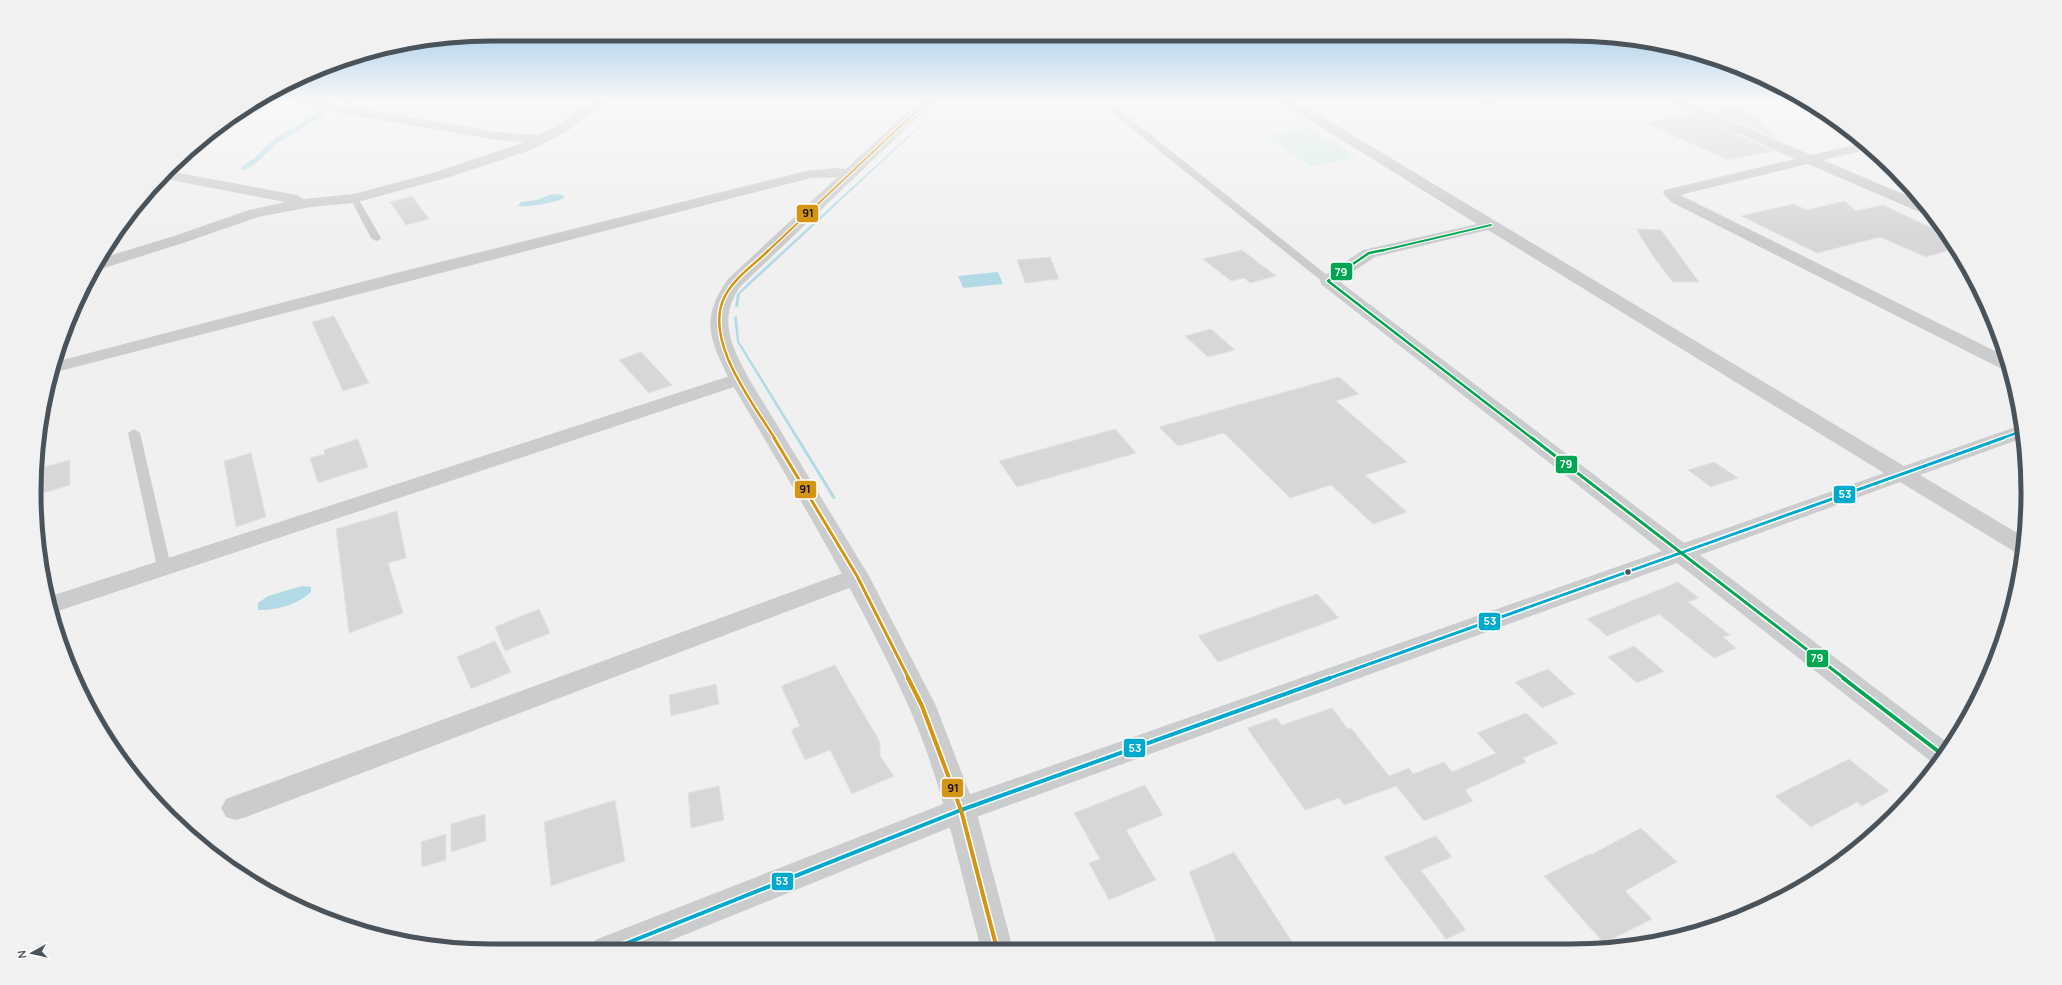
<svg xmlns="http://www.w3.org/2000/svg" width="2062" height="985" viewBox="0 0 2062 985" font-family="Manrope,sans-serif">
<style>
.green{fill:#d7ede0}
.water{fill:#b1dae6}
.lines{fill:none;stroke-linecap:round;stroke-linejoin:round}
.stream{stroke:#b1dae6;stroke-width:5}
.building{fill:#d7d7d9;stroke:#e2e2e3}
.service{fill:#cbccce;fill-rule:evenodd}
.minor{fill:#cbccce;fill-rule:evenodd}
.tertiary{fill:#cbccce;fill-rule:evenodd}
.bus-1-far2-casing{stroke:#fff;stroke-width:5}
.bus-1-far1-casing{stroke:#fff;stroke-width:6}
.bus-1-casing{stroke:#fff;stroke-width:7}
.bus-2-far3-casing{stroke:#fff;stroke-width:4}
.bus-2-far2-casing{stroke:#fff;stroke-width:5}
.bus-2-far1-casing{stroke:#fff;stroke-width:6}
.bus-2-casing{stroke:#fff;stroke-width:7}
.bus-3-far3-casing{stroke:#fff;stroke-width:4}
.bus-3-far2-casing{stroke:#fff;stroke-width:5}
.bus-3-far1-casing{stroke:#fff;stroke-width:6}
.bus-3-casing{stroke:#fff;stroke-width:7}
.bus-1-far2{stroke:#00a9ce;stroke-width:2.5}
.bus-1-far1{stroke:#00a9ce;stroke-width:3}
.bus-1{stroke:#00a9ce;stroke-width:4}
.bus-2-far3{stroke:#d49512;stroke-width:2}
.bus-2-far2{stroke:#d49512;stroke-width:2.5}
.bus-2-far1{stroke:#d49512;stroke-width:3}
.bus-2{stroke:#d49512;stroke-width:4}
.bus-3-far3{stroke:#00a651;stroke-width:2}
.bus-3-far2{stroke:#00a651;stroke-width:2.5}
.bus-3-far1{stroke:#00a651;stroke-width:3}
.bus-3{stroke:#00a651;stroke-width:4}
.bus-dot{fill:#4a525a;stroke:#fff;stroke-width:1.5}
.rim{fill:none;stroke:#4a525a;stroke-width:5}
.line-badge{stroke:#fff;stroke-width:1.5}
.badge-label{font-size:11px;text-anchor:middle;font-weight:bold;fill:#fff}
.pale-badge-label{font-size:11px;text-anchor:middle;font-weight:bold;fill:#111}
</style>
<rect width="100%" height="100%" fill="#f0f0f0"/>
<!-- green -->
<path class="green" d="M 1310,128 L 1357,158 L 1311,166 L 1266,136 Z"/>
<!-- water -->
<path class="water" d="M 921,124 L 923,124 L 753,282 L 740,294 L 738,307 L 735,307 L 737,294 L 750,281 Z
M 552,194 L 563,195 L 564,198 C 559,202 524,208 518,206 L 521,202 L 537,200 Z
M 998,272 L 1003,284 L 963,288 L 958,276 Z
M 737,316 L 739,341 L 836,498 L 833,499 L 737,342 L 734,317 Z
M 302,586 L 311,587 L 311,592 C 299,604 275,611 258,610 L 258,603 L 268,596 Z"/>
<g class="lines">
<!-- stream -->
<path class="stream" d="M 338,107 L 351,102
M 244,168 L 256,160 L 277,140 L 323,113"/>
</g>
<!-- building -->
<path class="building" d="M 1742,106 L 1778,139 L 1712,111 Z
M 1693,114 L 1774,151 L 1728,160 L 1645,123 Z
M 412,196 L 429,219 L 406,225 L 390,202 Z
M 1845,201 L 1856,211 L 1883,205 L 1949,236 L 1956,248 L 1926,257 L 1880,237 L 1817,253 L 1741,216 L 1793,204 L 1807,210 Z
M 1636,229 L 1661,230 L 1699,282 L 1673,282 L 1655,259 Z
M 1242,250 L 1276,276 L 1250,283 L 1244,278 L 1231,281 L 1203,259 Z
M 1050,257 L 1059,279 L 1025,283 L 1017,260 Z
M 334,316 L 369,383 L 343,391 L 312,322 Z
M 1211,329 L 1235,350 L 1208,357 L 1185,336 Z
M 641,352 L 672,385 L 649,393 L 619,360 Z
M 1339,377 L 1359,394 L 1336,401 L 1407,462 L 1365,475 L 1407,512 L 1373,524 L 1331,485 L 1290,498 L 1224,433 L 1178,446 L 1159,427 Z
M 1115,429 L 1136,453 L 1017,487 L 999,461 Z
M 358,439 L 368,467 L 318,483 L 310,458 L 325,454 L 324,450 Z
M 251,453 L 266,517 L 236,527 L 224,461 Z
M 70,460 L 70,485 L 39,494 L 40,468 Z
M 1714,462 L 1738,478 L 1711,487 L 1688,470 Z
M 397,511 L 406,558 L 388,563 L 403,613 L 349,633 L 336,529 Z
M 1678,582 L 1699,598 L 1688,602 L 1730,635 L 1723,637 L 1736,648 L 1714,658 L 1659,614 L 1607,636 L 1587,619 Z
M 1317,594 L 1339,618 L 1218,662 L 1198,636 Z
M 539,609 L 550,633 L 505,651 L 495,627 Z
M 495,641 L 511,672 L 471,689 L 457,657 Z
M 1634,646 L 1664,671 L 1637,683 L 1608,657 Z
M 835,665 L 880,742 L 880,756 L 894,776 L 852,794 L 830,750 L 805,760 L 791,730 L 800,726 L 781,686 Z
M 1548,669 L 1575,694 L 1542,708 L 1515,682 Z
M 716,684 L 719,704 L 671,716 L 669,695 Z
M 1332,708 L 1348,729 L 1351,728 L 1389,776 L 1409,768 L 1413,774 L 1444,762 L 1452,772 L 1496,753 L 1477,733 L 1526,713 L 1558,743 L 1523,758 L 1526,762 L 1465,790 L 1473,801 L 1424,821 L 1396,786 L 1344,805 L 1339,798 L 1305,810 L 1247,728 L 1276,718 L 1282,725 Z
M 1849,759 L 1889,791 L 1862,806 L 1857,802 L 1811,827 L 1775,796 Z
M 1145,785 L 1163,815 L 1126,830 L 1156,880 L 1109,900 L 1089,863 L 1100,859 L 1074,813 Z
M 719,786 L 724,820 L 691,828 L 688,793 Z
M 615,800 L 625,861 L 551,886 L 544,822 Z
M 485,814 L 486,841 L 451,852 L 451,824 Z
M 1641,828 L 1677,862 L 1625,891 L 1652,919 L 1604,943 L 1544,876 L 1590,854 L 1591,855 Z
M 446,834 L 446,860 L 422,867 L 421,842 Z
M 1436,836 L 1452,857 L 1421,870 L 1466,930 L 1446,939 L 1384,857 Z
M 1234,852 L 1296,948 L 1219,948 L 1189,872 Z"/>
<g class="lines">
<!-- service -->
<path class="service" d="M 1111,108 L 1117,108 L 1332,279 L 1333,281 L 1332,283 L 1324,283 L 1111,112 Z
M 354,195 L 358,198 L 381,238 L 379,240 L 376,241 L 371,238 L 350,198 Z
M 134,429 L 140,433 L 171,567 L 169,570 L 159,570 L 157,567 L 128,433 Z"/>
<!-- minor -->
<path class="minor" d="M 293,102 L 324,102 L 496,132 L 539,135 L 556,126 L 591,102 L 606,102 L 566,132 L 531,150 L 446,178 L 354,203 L 310,207 L 258,217 L 186,242 L 101,269 L 92,269 L 99,259 L 174,236 L 249,210 L 285,202 L 161,178 L 168,171 L 297,195 L 304,199 L 354,194 L 436,172 L 525,142 L 496,140 L 299,106 Z
M 1281,102 L 1297,102 L 1904,466 L 2021,425 L 2023,438 L 1920,475 L 2024,537 L 2022,554 L 2015,552 L 1900,482 L 1700,555 L 1949,744 L 1937,765 L 1933,763 L 1677,563 L 971,819 L 647,950 L 591,951 L 595,940 L 951,801 L 1662,551 L 1322,285 L 1320,281 L 1322,277 L 1363,250 L 1477,224 ZM 1488,230 L 1884,473 L 1684,543 L 1339,281 L 1375,257 Z
M 1476,102 L 1493,102 L 1494,105 L 1488,109 Z
M 1669,102 L 1687,102 L 1811,155 L 1863,143 L 1870,149 L 1823,160 L 1922,202 L 1932,215 L 1924,214 L 1808,164 L 1680,195 L 2005,356 L 2009,369 L 2000,368 L 1671,202 L 1663,193 L 1665,190 L 1795,159 Z
M 835,168 L 856,170 L 858,173 L 856,176 L 851,177 L 811,178 L 52,373 L 55,362 L 396,273 L 806,171 Z
M 739,373 L 746,375 L 749,379 L 746,383 L 52,613 L 48,597 Z
M 857,568 L 865,570 L 869,576 L 865,582 L 246,817 L 236,820 L 226,817 L 221,808 L 226,799 Z"/>
<!-- tertiary -->
<path class="tertiary" d="M 923,102 L 938,102 L 916,119 L 740,287 C 717,320 732,347 749,379 L 869,576 L 936,706 L 976,810 L 1013,949 L 981,949 C 959,867 943,783 908,705 C 857,592 792,486 729,379 C 709,338 700,319 728,279 L 906,113 Z"/>
<defs>
<path id="bus-1-far2" d="M 2000,439 L 2022,431"/>
<path id="bus-1-far1" d="M 1327,679 L 2003,438"/>
<path id="bus-1" d="M 607,951 L 961,810 L 1330,678"/>
<path id="bus-2-far3" d="M 768,251 L 911,116 L 932,102"/>
<path id="bus-2-far2" d="M 769,250 C 755,264 735,277 725,296 C 702,339 753,403 775,439"/>
<path id="bus-2-far1" d="M 774,438 L 857,576 L 909,679"/>
<path id="bus-2" d="M 908,678 L 922,706 L 961,810 L 997,949"/>
<path id="bus-3-far3" d="M 1380,251 L 1491,225"/>
<path id="bus-3-far2" d="M 1384,250 L 1369,253 L 1328,281 L 1533,439"/>
<path id="bus-3-far1" d="M 1532,438 L 1845,679"/>
<path id="bus-3" d="M 1843,678 L 1943,755"/>
</defs>
<!-- bus-1-far2 casing -->
<use href="#bus-1-far2" class="bus-1-far2-casing"/>
<!-- bus-1-far1 casing -->
<use href="#bus-1-far1" class="bus-1-far1-casing"/>
<!-- bus-1 casing -->
<use href="#bus-1" class="bus-1-casing"/>
<!-- bus-2-far3 casing -->
<use href="#bus-2-far3" class="bus-2-far3-casing"/>
<!-- bus-2-far2 casing -->
<use href="#bus-2-far2" class="bus-2-far2-casing"/>
<!-- bus-2-far1 casing -->
<use href="#bus-2-far1" class="bus-2-far1-casing"/>
<!-- bus-2 casing -->
<use href="#bus-2" class="bus-2-casing"/>
<!-- bus-3-far3 casing -->
<use href="#bus-3-far3" class="bus-3-far3-casing"/>
<!-- bus-3-far2 casing -->
<use href="#bus-3-far2" class="bus-3-far2-casing"/>
<!-- bus-3-far1 casing -->
<use href="#bus-3-far1" class="bus-3-far1-casing"/>
<!-- bus-3 casing -->
<use href="#bus-3" class="bus-3-casing"/>
<!-- bus-1-far2 -->
<use href="#bus-1-far2" class="bus-1-far2"/>
<!-- bus-1-far1 -->
<use href="#bus-1-far1" class="bus-1-far1"/>
<!-- bus-1 -->
<use href="#bus-1" class="bus-1"/>
<!-- bus-2-far3 -->
<use href="#bus-2-far3" class="bus-2-far3"/>
<!-- bus-2-far2 -->
<use href="#bus-2-far2" class="bus-2-far2"/>
<!-- bus-2-far1 -->
<use href="#bus-2-far1" class="bus-2-far1"/>
<!-- bus-2 -->
<use href="#bus-2" class="bus-2"/>
<!-- bus-3-far3 -->
<use href="#bus-3-far3" class="bus-3-far3"/>
<!-- bus-3-far2 -->
<use href="#bus-3-far2" class="bus-3-far2"/>
<!-- bus-3-far1 -->
<use href="#bus-3-far1" class="bus-3-far1"/>
<!-- bus-3 -->
<use href="#bus-3" class="bus-3"/>
</g>
<!-- sky -->
<linearGradient id="sky" x2="0" y2="1"><stop stop-color="#92c3e7"/><stop offset="0.42" stop-color="#f8f8f8"/><stop offset="1" stop-color="#f8f8f8" stop-opacity="0"/></linearGradient>
<rect width="2062" height="240" fill="url(#sky)"/>
<!-- markers -->
<circle class="bus-dot" cx="1628" cy="572" r="3.5"/>
<!-- crop -->
<path d="M0 0H2062V985H0ZM492 41H1570A451 451 0 0 1 2021 492V493A451 451 0 0 1 1570 944H492A451 451 0 0 1 41 493V492A451 451 0 0 1 492 41Z" fill="#f1f1f2" fill-rule="evenodd"/>
<path class="rim" d="M492 41H1570A451 451 0 0 1 2021 492V493A451 451 0 0 1 1570 944H492A451 451 0 0 1 41 493V492A451 451 0 0 1 492 41Z"/>
<g class="line-badge">
<rect x="796" y="204" width="23" height="19" rx="4" fill="#d49512"/>
<rect x="1330" y="262" width="23" height="19" rx="4" fill="#00a651"/>
<rect x="1555" y="455" width="23" height="19" rx="4" fill="#00a651"/>
<rect x="794" y="480" width="23" height="19" rx="4" fill="#d49512"/>
<rect x="1833" y="485" width="23" height="19" rx="4" fill="#00a9ce"/>
<rect x="1478" y="612" width="23" height="19" rx="4" fill="#00a9ce"/>
<rect x="1806" y="649" width="23" height="19" rx="4" fill="#00a651"/>
<rect x="1123" y="738" width="23" height="20" rx="4" fill="#00a9ce"/>
<rect x="941" y="778" width="23" height="20" rx="4" fill="#d49512"/>
<rect x="771" y="872" width="23" height="19" rx="4" fill="#00a9ce"/>
</g>
<g class="badge-label">
<text x="1341" y="276">79</text>
<text x="1566" y="468">79</text>
<text x="1845" y="498">53</text>
<text x="1490" y="625">53</text>
<text x="1817" y="662">79</text>
<text x="1135" y="752">53</text>
<text x="782" y="885">53</text>
</g>
<g class="pale-badge-label">
<text x="808" y="217">91</text>
<text x="805" y="493">91</text>
<text x="953" y="792">91</text>
</g>
<!-- north arrow -->
<g transform="translate(32 953) rotate(262)" stroke="#ffffff" stroke-width="3" paint-order="stroke">
<path d="M0-3L7 15L0 10L-7 15Z" fill="#4a525a"/>
<text y="-6" font-size="11" font-weight="bold" text-anchor="middle" fill="#4a525a">N</text>
</g>
</svg>
